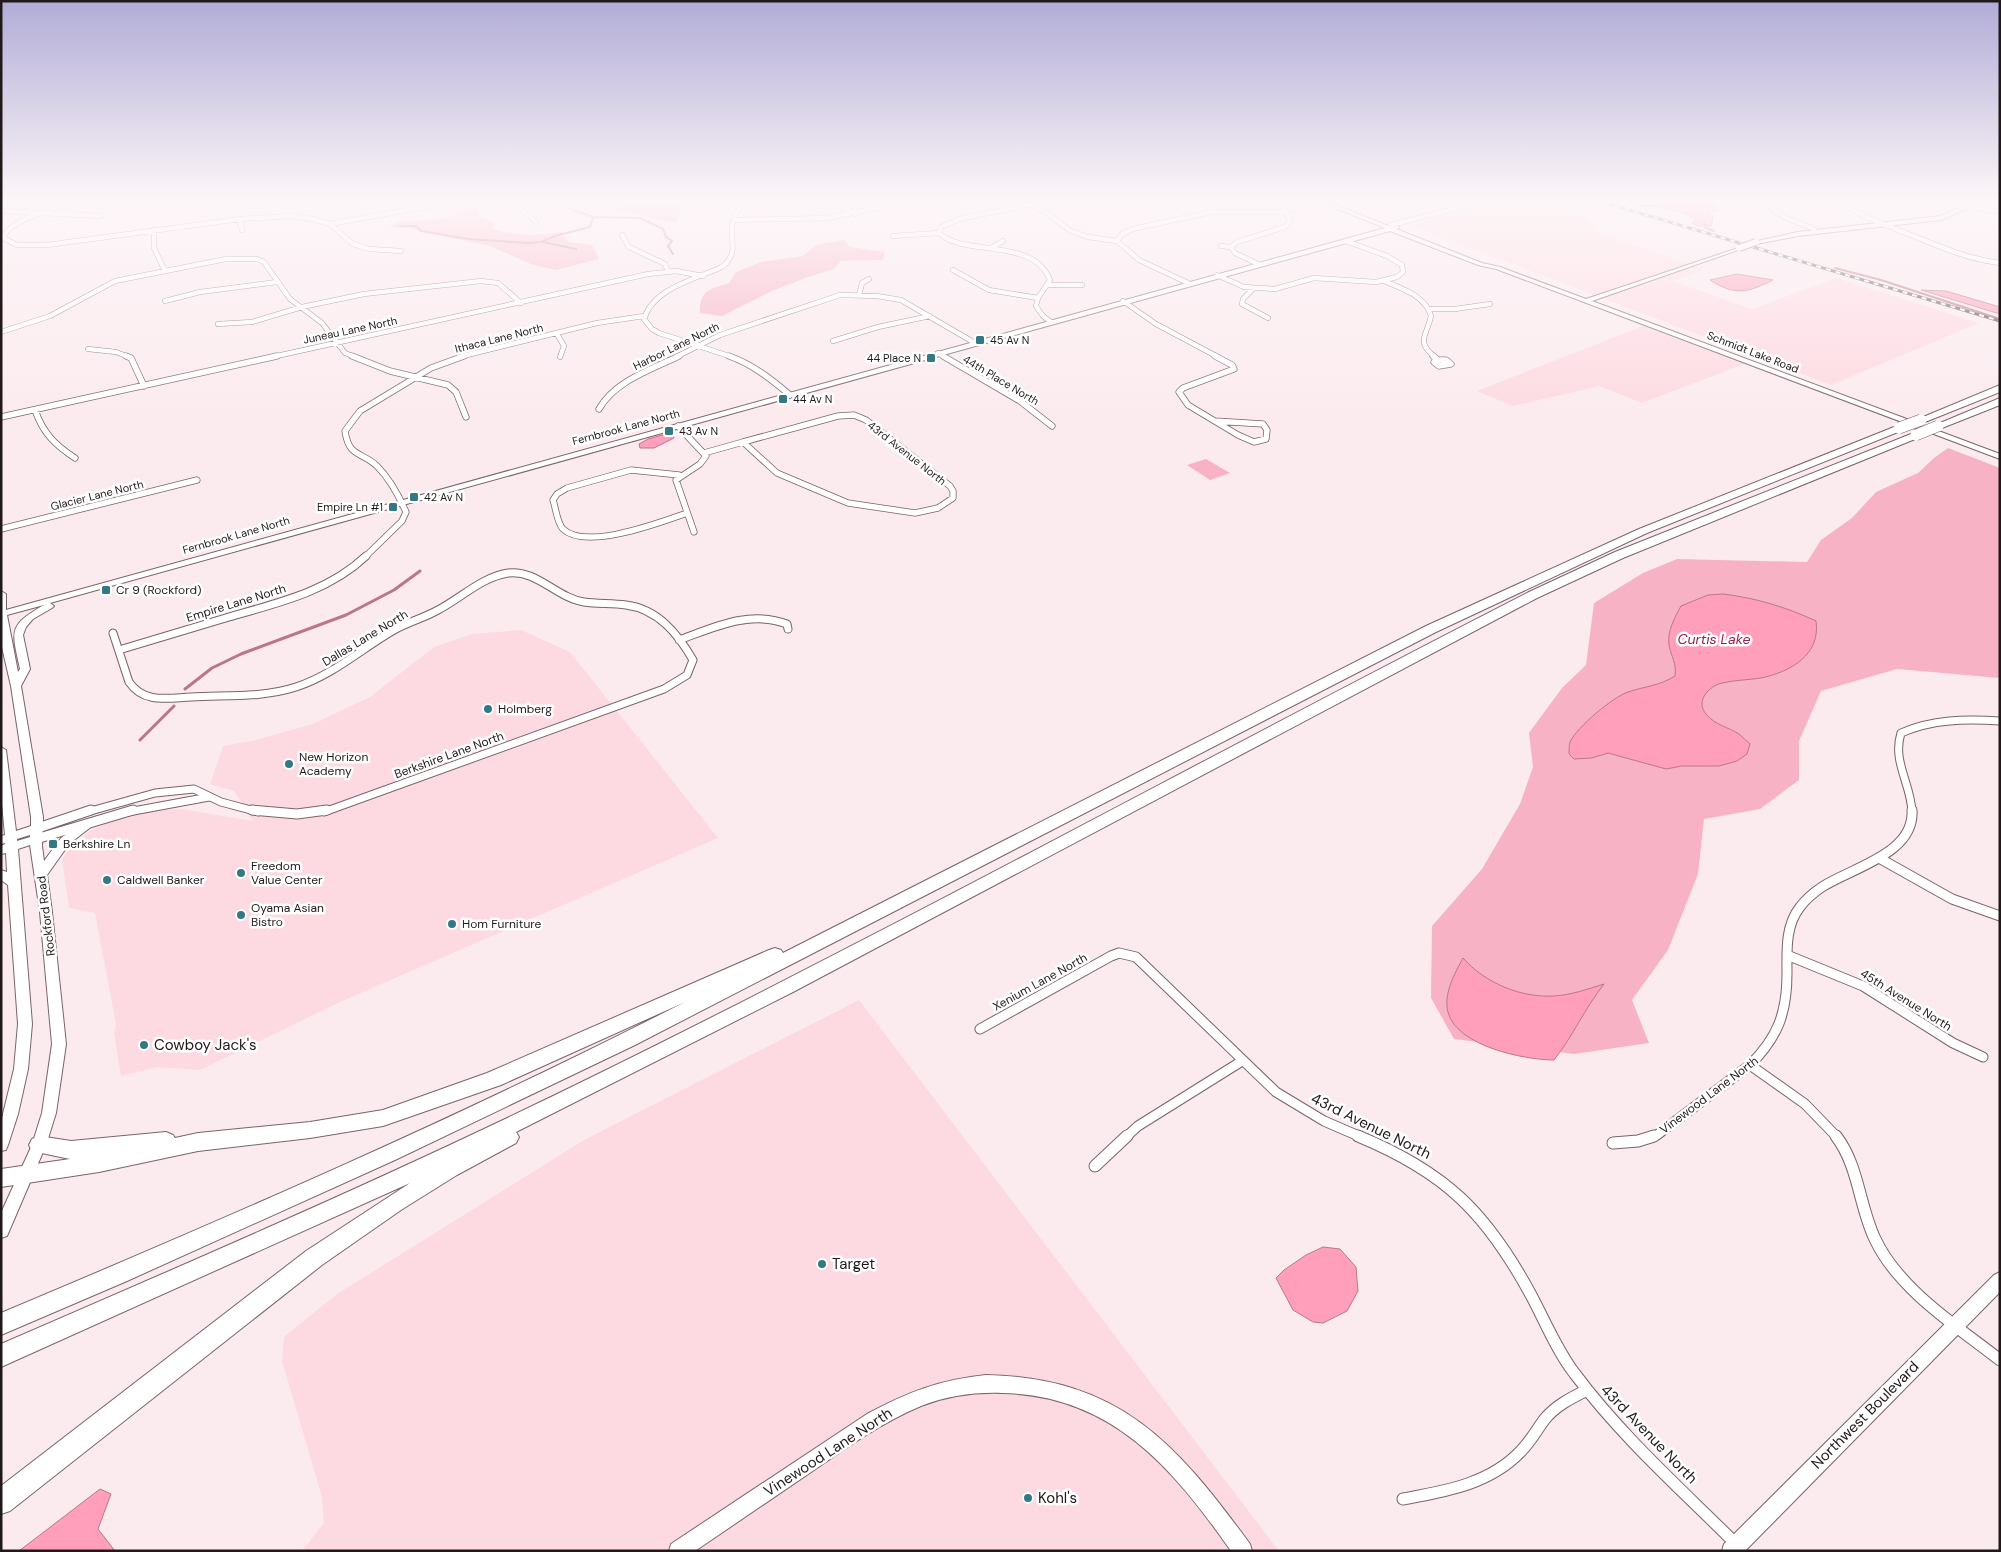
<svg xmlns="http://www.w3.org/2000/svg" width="2001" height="1552" viewBox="0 0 2001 1552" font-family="'DM Sans',sans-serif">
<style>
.built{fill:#fddae2}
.green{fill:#f7b3c5}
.water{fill:#ff9fbb;stroke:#bc768b}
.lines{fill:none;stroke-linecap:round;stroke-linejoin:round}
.stream-far1{stroke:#bc768b;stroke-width:2}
.stream{stroke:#bc768b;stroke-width:3}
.street-far4-casing{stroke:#7b6369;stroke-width:5.5}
.street-far3-casing{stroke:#7b6369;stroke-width:7}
.street-far2-casing{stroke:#7b6369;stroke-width:9}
.street-far1-casing{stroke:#7b6369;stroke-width:11}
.street-casing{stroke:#7b6369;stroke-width:13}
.secondary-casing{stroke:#7b6369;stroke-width:2}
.highway-casing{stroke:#7b6369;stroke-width:2}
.street-far4{stroke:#fff;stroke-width:4.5}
.street-far3{stroke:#fff;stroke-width:5.5}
.street-far2{stroke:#fff;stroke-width:7}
.street-far1{stroke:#fff;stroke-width:9}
.street{stroke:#fff;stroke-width:11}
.secondary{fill:#fff;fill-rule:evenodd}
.highway{fill:#fff;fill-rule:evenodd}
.rail-casing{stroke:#605557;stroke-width:3}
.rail{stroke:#fff;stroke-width:2;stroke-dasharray:5;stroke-linecap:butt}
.secondary-bridge-casing{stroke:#7b6369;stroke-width:8;stroke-linecap:butt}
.highway-bridge-casing{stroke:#7b6369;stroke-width:12;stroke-linecap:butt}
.secondary-bridge{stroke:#fff;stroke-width:6}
.highway-bridge{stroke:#fff;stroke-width:11}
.poi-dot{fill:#337985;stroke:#fff;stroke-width:2}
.labels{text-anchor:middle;stroke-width:5;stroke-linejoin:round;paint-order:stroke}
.far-street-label{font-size:11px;fill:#21181a;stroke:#fff}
.far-poi-label{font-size:11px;fill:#21181a;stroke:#fff;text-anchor:start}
.poi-label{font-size:12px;fill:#21181a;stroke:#fff;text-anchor:start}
.street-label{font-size:12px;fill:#21181a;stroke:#fff}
.water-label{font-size:14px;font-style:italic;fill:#91234f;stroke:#fff}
.near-poi-label{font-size:15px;fill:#21181a;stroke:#fff;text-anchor:start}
.near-street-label{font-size:15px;fill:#21181a;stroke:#fff}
</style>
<rect width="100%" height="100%" fill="#fbebef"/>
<!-- built -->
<path class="built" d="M 1503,200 L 1556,201 L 1578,212 L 1598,227 L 1592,230 L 1704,270 L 1673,281 L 1752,309 L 1836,278 L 1979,323 L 1831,385 L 1410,225 Z
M 1643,326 L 1744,364 L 1642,403 L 1599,386 L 1513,406 L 1477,391 Z
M 521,630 L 570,652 L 718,838 L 340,1002 L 200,1070 L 157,1067 L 121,1076 L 114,1033 L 116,1025 L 95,913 L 69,908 L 62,860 L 69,848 L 90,831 L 107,823 L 151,811 L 182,809 L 253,821 L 234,791 L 210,784 L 223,746 L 256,740 L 313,724 L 370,697 L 434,647 L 472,634 Z
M 859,1000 L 1279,1551 L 302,1551 L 324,1523 L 322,1497 L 282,1361 L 284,1337 L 337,1294 L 584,1140 Z"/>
<!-- green -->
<path class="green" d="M 619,200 L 692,200 L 681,209 L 676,223 L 616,210 Z
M 478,210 L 479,216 L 495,223 L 493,229 C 517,236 537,236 561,232 L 568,242 L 592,245 L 599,259 L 556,270 L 533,265 L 490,246 L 418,231 L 410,228 L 389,227 L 400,222 L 444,219 L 463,211 Z
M 844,240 L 850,247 L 885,252 L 883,260 L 841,261 L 834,269 L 808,277 L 772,291 L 722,316 L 700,313 C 699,290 710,289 729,283 L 736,272 L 761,262 L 803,256 L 816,245 Z
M 1948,448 L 2000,468 L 2000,678 L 1897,669 L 1821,691 L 1799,741 L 1799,780 L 1760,809 L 1704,819 L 1698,874 L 1668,950 L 1632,1000 L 1649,1043 L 1574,1054 L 1454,1039 L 1431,998 L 1432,926 L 1482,869 L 1520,804 L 1533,767 L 1529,733 L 1562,688 L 1586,665 L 1594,603 L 1643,573 L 1677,559 L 1807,562 L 1821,540 L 1852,518 L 1876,492 L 1918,473 L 1934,458 Z
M 1206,459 L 1230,473 L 1210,480 L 1187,465 Z"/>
<!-- water -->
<path class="water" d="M 1664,200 L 1709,200 L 1718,210 L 1707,213 L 1713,217 L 1711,226 L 1697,226 L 1692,223 L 1696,221 C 1688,211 1666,209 1653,206 Z
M 1737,274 L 1773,280 C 1747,293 1735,296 1710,280 Z
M 1921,290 L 1946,291 L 2000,307 L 2000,314 Z
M 662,435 L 673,435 L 674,438 L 654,448 L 640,448 L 639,444 L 648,439 Z
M 1723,594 C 1756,598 1786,607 1816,621 C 1821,655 1790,672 1761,678 C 1748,680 1735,680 1722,683 C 1709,686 1695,701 1706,714 C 1715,725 1728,727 1739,734 C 1743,737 1746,741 1750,744 L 1747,754 L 1737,761 L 1719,766 L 1682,766 L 1666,769 L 1608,753 L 1592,758 L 1574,759 L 1569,754 C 1569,750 1569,745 1570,742 C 1577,727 1613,697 1628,692 C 1646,686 1659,686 1675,676 C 1677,664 1671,656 1669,645 C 1667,631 1675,617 1681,606 L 1708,595 Z
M 1463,958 C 1485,983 1521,998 1554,996 C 1571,995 1588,989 1604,984 C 1585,1008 1573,1036 1554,1060 C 1525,1060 1456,1046 1448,1012 C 1443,994 1455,973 1463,958 Z
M 1323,1247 L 1340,1249 L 1356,1267 L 1358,1291 L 1347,1311 L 1323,1323 L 1313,1322 L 1293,1310 L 1276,1278 L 1284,1270 L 1306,1255 Z
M 100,1489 L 111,1494 L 98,1529 L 115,1551 L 19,1551 Z"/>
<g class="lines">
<!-- stream-far1 -->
<path class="stream-far1" d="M 558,200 L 573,210 L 593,217 L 640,218 L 663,229 L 666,237 L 672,241 L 668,246 L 673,254
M 1627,200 L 1640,206 L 1658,206
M 1704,223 L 1706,228 L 1714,231
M 399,226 L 416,226 L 421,231 L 469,239 L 528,243 L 541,242 L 555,236 L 590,227 L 593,217
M 543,242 L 576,249
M 1835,268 L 1881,280 L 2000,319"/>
<!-- stream -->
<path class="stream" d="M 185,689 L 212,668 L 241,654 L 346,615 L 394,590 L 420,571
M 140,740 L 174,706"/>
<defs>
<path id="street-far4" d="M 91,200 C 70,204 10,217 3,238 L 17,245 L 47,245 L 240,219 L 290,216 L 313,219 L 330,224 L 353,244 L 369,249 L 401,251
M 511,200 L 536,222
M 832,200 L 855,214
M 1023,200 L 1044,211 L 1071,231 L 1088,237 L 1117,241 L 1139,260 L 1188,283
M 1114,200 L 1117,202
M 1208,200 L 1207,205 L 1211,212
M 1761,200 L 1784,217 L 1814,229
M 1838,200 C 1860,217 1886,225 1911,235 C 1941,247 1968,259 2000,263
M 1928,200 L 2000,212
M 1,211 L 101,216
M 240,219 L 242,230
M 733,220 L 827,218 L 917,200
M 330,224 L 462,200
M 1391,225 L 1489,200
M 154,230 L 154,248 L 165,271
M 939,233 C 963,257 1034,237 1050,280 L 1038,298 L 1036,306 L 1043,316 L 1051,322
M 939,233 L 941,227 L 959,219 L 1053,200
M 622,235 L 629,247 L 665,264 L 668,271
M 893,236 L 939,233
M 1117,241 L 1122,234 L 1133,229 L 1211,212 L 1276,212 L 1306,206
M 1221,246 L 1231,247
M 1231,247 L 1237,242 L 1285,227 L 1290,221 L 1287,214 L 1283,211
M 1231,247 L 1235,253 L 1258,264
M 991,248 L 1003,241
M 953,270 L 989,290 L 1038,298
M 1217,275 L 1244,287 L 1275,289 L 1314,278 L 1376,282 L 1397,277 L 1403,272 L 1402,265 L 1387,256 L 1346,241
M 1384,281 C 1402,289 1425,295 1431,316 C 1427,336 1415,341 1435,357
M 1047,285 L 1082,285
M 1254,288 L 1243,299 L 1242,304 L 1268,318
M 859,295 L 862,283 L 869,279
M 165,301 L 200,292 L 277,282
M 1123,301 L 1156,324 L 1218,357
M 1428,309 L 1455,309 L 1490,304
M 218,324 L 252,322 L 302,307 L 364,294 L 481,281 L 498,283 L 521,303
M 1,332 L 50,316 L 115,281 L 226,259 L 257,259 L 264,262 L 290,299 L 322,323 L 345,353 L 355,357
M 557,334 L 564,346 L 560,357
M 833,341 L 878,327 L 930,316
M 88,349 L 116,352 L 129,357
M 938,353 L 945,357
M 272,357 L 648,274 L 676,271 L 703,276
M 459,357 L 597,323 L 644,316
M 676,357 L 720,335 L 840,295 L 877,296 L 901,300 L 975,343
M 732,357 L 659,333 L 652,329 L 644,319 C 653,288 696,279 722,267 C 741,251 728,241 733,221 C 734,213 741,207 745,200"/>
<path id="street-far3" d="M 126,356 L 131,358 L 144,386
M 352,356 L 390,371 L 448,385 L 456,392 L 466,417
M 729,356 C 752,364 771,379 790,395
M 943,356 L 1020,401 L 1052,426
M 1433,356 L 1438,360
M 1438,360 L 1446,360 L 1451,364 L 1439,366 L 1434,362 Z
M 599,409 C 615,381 650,370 679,356
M 35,410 C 43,433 55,445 75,458
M 854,415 L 866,420 L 950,486 L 953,491 L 953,498 L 938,508 L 915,513 L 848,503 L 777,473 L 743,442 L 838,416 Z
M 1,417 L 277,356
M 1215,421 L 1263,424 L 1267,430 L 1266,439 L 1254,442 L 1238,435 L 1188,405 L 1179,392 L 1183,388 L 1234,369 L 1232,365 L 1215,356
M 678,426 L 706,456 L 700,464 L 676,480 L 694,532
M 704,453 L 743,442
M 679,475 L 631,470 L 567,488 L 557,494 L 553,500 C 556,509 557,523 563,529 C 586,551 661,522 687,513
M 1,529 L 197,480
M 365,557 L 402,521 L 406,512 C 399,496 389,478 377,466 C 361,451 349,458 345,431 L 360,411 L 431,368 L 464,356"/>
<path id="street-far2" d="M 113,633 L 129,682 C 144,704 168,698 191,697 C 226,695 262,698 296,687 C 333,675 361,649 394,630 C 408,622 424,618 438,610 C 461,598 482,577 508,573 C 536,569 557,598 584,602 C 598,604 612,603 626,605 C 658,609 678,634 693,660 L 687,675 L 664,689 L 324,812
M 679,640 C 715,627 749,610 787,624 L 788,629
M 119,650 C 156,639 192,628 229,617 C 277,603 328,592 366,556
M 87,812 L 155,793 L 194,789 L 221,802 L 258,812
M 128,812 L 209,797
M 1912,812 C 1911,784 1892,761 1901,733 C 1933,719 1965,719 2000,721"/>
<path id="street-far1" d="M 252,810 L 297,814 L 327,810
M 38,828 L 91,810
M 36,839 L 133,810
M 1879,858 L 1952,899 L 2000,916
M 1787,955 L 1863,986 L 1953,1043 L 1983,1057
M 980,1029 L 1111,956 L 1119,953 L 1136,957 L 1276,1092 L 1324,1121 L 1361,1137
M 1750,1065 L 1805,1104 L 1837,1137
M 1126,1137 L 1138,1126 L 1242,1061
M 1650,1137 L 1657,1135 L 1750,1065 C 1778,1037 1787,1013 1787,973 C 1787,951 1785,926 1800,907 C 1806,899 1813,893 1822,887 C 1851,868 1915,854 1912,810"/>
<path id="street" d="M 1358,1136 C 1445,1172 1486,1212 1531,1295 C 1545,1321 1557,1351 1575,1374 C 1622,1437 1681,1489 1736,1544
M 1836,1136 C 1859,1166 1859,1206 1875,1239 C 1898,1289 1958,1327 2000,1360
M 1613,1143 L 1638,1141 L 1654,1136
M 1095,1166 L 1127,1136
M 1403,1499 C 1446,1491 1490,1484 1521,1451 C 1530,1442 1536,1431 1544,1420 C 1555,1406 1571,1398 1587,1390"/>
<path id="secondary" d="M 13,200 L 21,200 L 1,210 L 1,206 Z
M 1315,200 L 1323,200 L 1391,227 L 1399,226 L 1399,228 L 1396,229 L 1482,263 L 1500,267 L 1586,299 L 1741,247 L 1741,249 L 1592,301 L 2000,454 L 2000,459 L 1496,269 L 1478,265 L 1390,231 L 50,603 L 54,606 L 52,608 L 33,619 L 26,627 L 23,635 L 30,669 L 21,686 L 43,817 L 42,846 L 44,861 L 61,838 L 86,820 L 90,819 L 96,823 L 69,844 L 47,875 L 52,912 L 66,1044 L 56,1113 L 46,1145 L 7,1236 L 1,1238 L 1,1213 L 32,1145 L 42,1113 L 52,1044 L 40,912 L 30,845 L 18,849 L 32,1024 L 28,1069 L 18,1114 L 8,1145 L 6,1150 L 1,1151 L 1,1122 L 14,1069 L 18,1024 L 8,885 L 1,880 L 1,870 L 7,872 L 6,853 L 1,854 L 1,846 L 5,844 L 5,843 L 1,844 L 1,836 L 5,835 L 1,793 L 1,747 L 6,750 L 16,831 L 31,826 L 31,817 L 11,686 L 1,643 L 1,591 L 6,594 L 6,610 L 1385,228 ZM 44,605 C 7,626 12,631 20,669 L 18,672 L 7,615 ZM 30,835 L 30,837 L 17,841 L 17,839 Z
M 1969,200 L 1975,200 L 1966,209 L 1941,220 L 1798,236 L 1756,244 L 1753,242 L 1798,232 L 1940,216 L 1962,207 Z
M 2000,1272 L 2000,1292 L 1745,1551 L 1722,1551 L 1724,1544 L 1994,1275 Z
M 986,1375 C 1120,1378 1176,1443 1250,1544 L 1252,1551 L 1231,1551 C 1173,1468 1112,1395 1002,1393 C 974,1392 947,1396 921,1406 C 883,1422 850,1445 817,1468 C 776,1496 736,1523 695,1551 L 669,1551 L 671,1544 L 867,1414 C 908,1392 939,1380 986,1375 Z"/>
<path id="highway" d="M 2000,385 L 2000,392 L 1925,422 L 1917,422 L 1916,420 Z
M 2000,398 L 2000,405 L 1942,428 L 1938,429 L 1933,426 Z
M 1899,425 L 1904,428 L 1903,430 L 1647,533 L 1436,632 L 635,1045 L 395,1160 L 127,1281 L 1,1335 L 1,1313 C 232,1216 462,1116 685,1002 L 501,1085 L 383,1126 L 310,1138 L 198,1151 L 99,1172 L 1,1187 L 1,1169 L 70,1159 L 32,1151 L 29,1145 L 32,1139 L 39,1136 L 71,1141 L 166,1132 L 173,1135 L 175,1138 L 198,1133 L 310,1122 L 383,1110 L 487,1073 L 769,950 L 775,948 L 781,950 L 783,953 L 1426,626 L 1639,529 Z
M 1916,432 L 1921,435 L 1920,437 L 1623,558 L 1537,598 L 793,992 L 516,1132 L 519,1137 L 516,1143 L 457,1175 L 401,1210 L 322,1265 L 10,1511 L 1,1514 L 1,1486 L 306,1251 L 410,1183 L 1,1367 L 1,1344 C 200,1258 399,1172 594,1076 C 909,921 1216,752 1529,592 L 1615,552 Z"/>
</defs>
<!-- street-far4 casing -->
<use href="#street-far4" class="street-far4-casing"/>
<!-- street-far3 casing -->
<use href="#street-far3" class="street-far3-casing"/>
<!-- street-far2 casing -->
<use href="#street-far2" class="street-far2-casing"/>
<!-- street-far1 casing -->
<use href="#street-far1" class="street-far1-casing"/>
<!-- street casing -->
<use href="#street" class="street-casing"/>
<!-- secondary casing -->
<use href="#secondary" class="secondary-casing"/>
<!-- highway casing -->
<use href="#highway" class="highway-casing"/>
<!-- street-far4 -->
<use href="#street-far4" class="street-far4"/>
<!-- street-far3 -->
<use href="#street-far3" class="street-far3"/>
<!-- street-far2 -->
<use href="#street-far2" class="street-far2"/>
<!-- street-far1 -->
<use href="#street-far1" class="street-far1"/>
<!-- street -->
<use href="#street" class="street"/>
<!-- secondary -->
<use href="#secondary" class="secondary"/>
<!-- highway -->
<use href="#highway" class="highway"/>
<defs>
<path id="rail" d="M 1596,200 L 2000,321"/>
</defs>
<!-- rail casing -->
<use href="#rail" class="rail-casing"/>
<!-- rail -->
<use href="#rail" class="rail"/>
<defs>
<path id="secondary-bridge" d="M 1739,248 L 1756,242"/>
<path id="highway-bridge" d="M 1899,428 L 1921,420
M 1916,435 L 1938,426"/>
</defs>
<!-- secondary-bridge casing -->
<use href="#secondary-bridge" class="secondary-bridge-casing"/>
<!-- highway-bridge casing -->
<use href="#highway-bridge" class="highway-bridge-casing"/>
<!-- secondary-bridge -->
<use href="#secondary-bridge" class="secondary-bridge"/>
<!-- highway-bridge -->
<use href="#highway-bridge" class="highway-bridge"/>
</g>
<!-- sky -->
<linearGradient id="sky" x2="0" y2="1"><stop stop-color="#b1acd6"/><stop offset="0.48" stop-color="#fdf6f8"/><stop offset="1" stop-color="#fdf6f8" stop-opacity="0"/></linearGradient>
<rect width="2001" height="417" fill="url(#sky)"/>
<!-- markers -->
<g class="poi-dot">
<rect x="975" y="335" width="10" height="10" rx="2.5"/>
<rect x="926" y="353" width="10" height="10" rx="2.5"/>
<rect x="778" y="394" width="10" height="10" rx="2.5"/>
<rect x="664" y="426" width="10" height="10" rx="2.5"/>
<rect x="409" y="492" width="10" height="10" rx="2.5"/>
<rect x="388" y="502" width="10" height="10" rx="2.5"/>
<rect x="101" y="585" width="10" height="10" rx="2.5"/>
<circle cx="488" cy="709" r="5"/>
<circle cx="289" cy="764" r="5"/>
<rect x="48" y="839" width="10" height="10" rx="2.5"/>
<circle cx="241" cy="873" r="5"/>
<circle cx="107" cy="880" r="5"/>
<circle cx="241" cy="915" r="5"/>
<circle cx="452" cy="924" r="5"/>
<circle cx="144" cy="1045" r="5"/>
<circle cx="822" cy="1264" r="5"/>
<circle cx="1028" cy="1498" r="5"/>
</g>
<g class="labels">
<!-- far-street labels -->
<g class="far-street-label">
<text transform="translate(350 330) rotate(-12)" y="4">Juneau Lane North</text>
<text transform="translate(499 338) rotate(-14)" y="4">Ithaca Lane North</text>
<text transform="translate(676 346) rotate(-26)" y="4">Harbor Lane North</text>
<text transform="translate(1753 352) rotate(21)" y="4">Schmidt Lake Road</text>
<text transform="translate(1001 380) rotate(31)" y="4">44th Place North</text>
<text transform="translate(626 427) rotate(-15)" y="4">Fernbrook Lane North</text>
<text transform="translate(907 453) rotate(38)" y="4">43rd Avenue North</text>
<text transform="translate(97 495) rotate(-14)" y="4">Glacier Lane North</text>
<text transform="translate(236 535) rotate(-16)" y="4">Fernbrook Lane North</text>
</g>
<!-- far-poi labels -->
<g class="far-poi-label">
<text x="990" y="344">45 Av N</text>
<text x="921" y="362" text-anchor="end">44 Place N</text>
<text x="793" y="403">44 Av N</text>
<text x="679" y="435">43 Av N</text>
<text x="424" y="501">42 Av N</text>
<text x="383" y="511" text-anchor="end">Empire Ln #1</text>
</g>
<!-- poi labels -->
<g class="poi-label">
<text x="116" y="594">Cr 9 (Rockford)</text>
<text x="498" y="713">Holmberg</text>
<text x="299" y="761">New Horizon<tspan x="299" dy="14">Academy</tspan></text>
<text x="63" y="848">Berkshire Ln</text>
<text x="251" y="870">Freedom<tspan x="251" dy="14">Value Center</tspan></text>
<text x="117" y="884">Caldwell Banker</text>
<text x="251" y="912">Oyama Asian<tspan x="251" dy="14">Bistro</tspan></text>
<text x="462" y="928">Hom Furniture</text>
</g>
<!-- street labels -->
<g class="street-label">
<text transform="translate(236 603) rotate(-17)" y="4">Empire Lane North</text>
<text transform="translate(365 638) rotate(-31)" y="4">Dallas Lane North</text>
<text transform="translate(449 755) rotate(-20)" y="4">Berkshire Lane North</text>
<text transform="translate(46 916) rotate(-97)" y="4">Rockford Road</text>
<text transform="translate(1040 982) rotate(-29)" y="4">Xenium Lane North</text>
<text transform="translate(1906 1000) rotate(32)" y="4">45th Avenue North</text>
<text transform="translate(1709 1095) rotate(-37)" y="4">Vinewood Lane North</text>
</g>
<!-- water labels -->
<g class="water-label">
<text x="1714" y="644">Curtis Lake</text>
</g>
<!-- near-poi labels -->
<g class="near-poi-label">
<text x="154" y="1050">Cowboy Jack's</text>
<text x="832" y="1269">Target</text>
<text x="1038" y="1503">Kohl's</text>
</g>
<!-- near-street labels -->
<g class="near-street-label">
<text transform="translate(1371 1126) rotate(26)" y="5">43rd Avenue North</text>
<text transform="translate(1865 1415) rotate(-45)" y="5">Northwest Boulevard</text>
<text transform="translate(1649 1434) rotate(46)" y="5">43rd Avenue North</text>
<text transform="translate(828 1452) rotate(-33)" y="5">Vinewood Lane North</text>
</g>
</g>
<!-- border -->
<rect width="2001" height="1552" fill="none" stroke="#21181a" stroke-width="5"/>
</svg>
